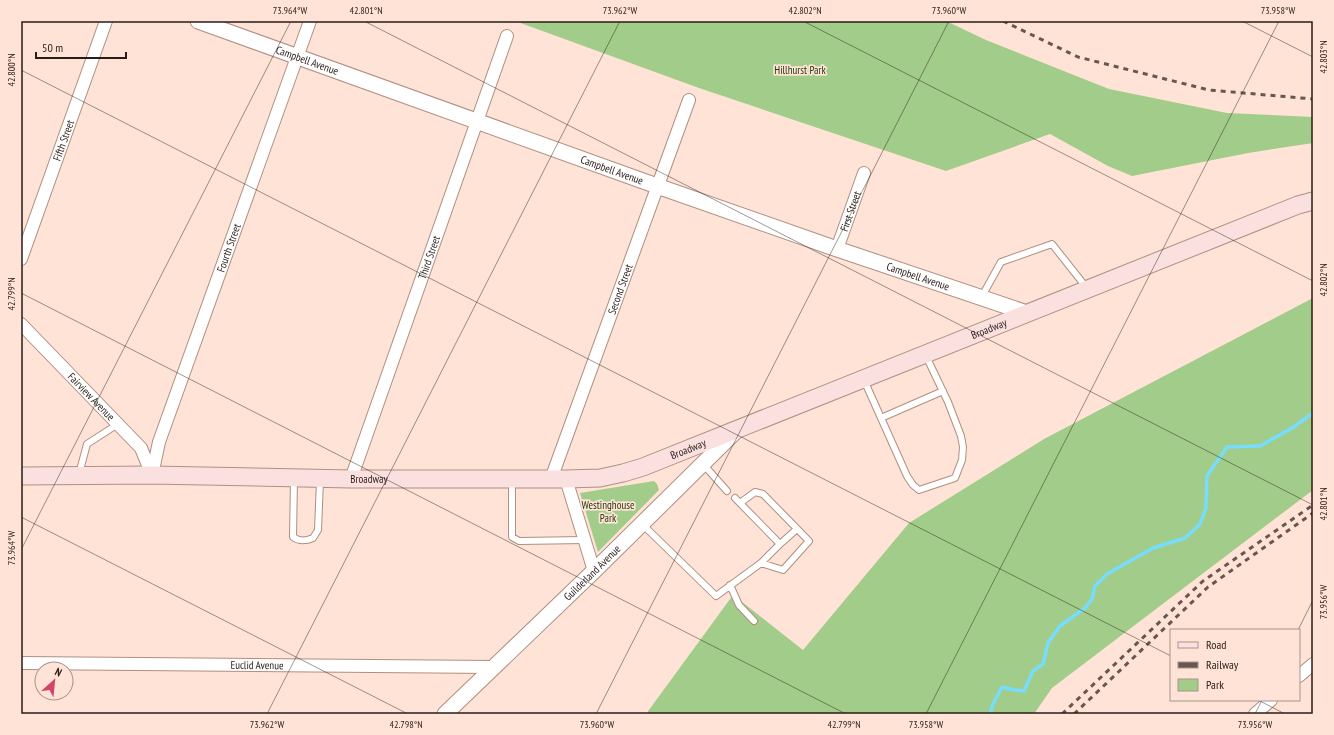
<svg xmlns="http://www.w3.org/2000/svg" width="1334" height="735" viewBox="0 0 1334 735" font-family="'PT Sans Narrow',sans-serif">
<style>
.green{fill:#a2cc8a}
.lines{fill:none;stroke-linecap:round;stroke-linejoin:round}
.stream{stroke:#76ddfc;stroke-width:3.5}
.service-casing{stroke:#af8f81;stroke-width:8}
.minor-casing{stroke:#af8f81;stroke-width:14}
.tertiary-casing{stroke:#af8f81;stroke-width:17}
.secondary-casing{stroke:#af8f81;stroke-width:19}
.service{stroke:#fff;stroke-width:6}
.minor{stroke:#fff;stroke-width:12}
.tertiary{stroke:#fff;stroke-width:15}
.secondary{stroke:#fbe0e0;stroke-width:17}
.rail{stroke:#685750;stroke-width:3;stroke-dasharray:5 5;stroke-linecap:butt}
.ticks{fill:none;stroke:#281c17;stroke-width:1;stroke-opacity:0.45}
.labels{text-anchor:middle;stroke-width:3.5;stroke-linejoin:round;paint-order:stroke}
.street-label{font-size:11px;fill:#281c17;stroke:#ffe3d7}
.park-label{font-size:11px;fill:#1b3605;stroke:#ffe3d7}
.neatline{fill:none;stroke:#281c17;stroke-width:1.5}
.ticks-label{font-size:10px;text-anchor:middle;fill:#281c17}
</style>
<rect width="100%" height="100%" fill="#ffe3d7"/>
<!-- green -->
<path class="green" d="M 515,21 L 946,21 L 986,40 L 1109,89 L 1227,113 L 1313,117 L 1313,143 L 1248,153 L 1132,176 L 1108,166 L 1050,134 L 946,171 L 699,88 Z
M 1313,298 L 1313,490 L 1052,688 L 1034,714 L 646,714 L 733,595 L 803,650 L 909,523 L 1044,439 Z
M 654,481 L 657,484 L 659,490 L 598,552 L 580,493 Z"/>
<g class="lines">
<!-- stream -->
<path class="stream" d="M 990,714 L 993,704 L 1002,687 L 1014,690 L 1024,691 L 1033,671 L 1043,664 L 1048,643 L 1060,626 L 1085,608 L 1092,599 L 1095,586 L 1107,574 L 1153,548 L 1185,538 L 1200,524 L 1206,508 L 1207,476 L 1227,447 L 1260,446 L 1292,428 L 1313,413"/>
<defs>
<path id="service" d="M 981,298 L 1001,262 L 1052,244 L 1086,287
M 864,380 L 907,476 L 913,485 L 919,490 L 955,478 L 962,460 L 963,447 L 961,436 L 948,402 L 926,356
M 881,418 L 943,391
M 703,464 L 727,491
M 79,474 L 87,444 L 118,424
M 294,479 L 293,537 C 300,542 306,541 313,538 L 318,530 L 320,480
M 512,480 L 512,537 L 519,541 L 585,540
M 740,503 L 755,492 L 763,494 L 809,541 L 783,570 L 761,563
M 642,524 L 716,596 L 761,563 L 780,544 L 735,498
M 780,544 L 797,529
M 730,585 L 739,605 L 754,621"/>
<g id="minor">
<path id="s1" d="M 837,249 L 864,173"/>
<path id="s2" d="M 21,259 L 106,21"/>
<path id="s3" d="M 21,324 L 141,448 L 152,475"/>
<path id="s4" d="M 152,475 L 159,442 L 310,21"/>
<path id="s5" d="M 351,479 L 507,36"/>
<path id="s6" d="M 551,479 L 689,100"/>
<path d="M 566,479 L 594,571"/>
<path id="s7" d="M 21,663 L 493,667"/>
<path d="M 1299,676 L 1313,664"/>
<path d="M 1255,714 L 1271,700"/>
</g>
<g id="tertiary">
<path id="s8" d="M 198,21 L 657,186 L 837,249 L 1027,313"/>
<path id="s9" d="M 445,714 L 594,571 L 738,429"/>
</g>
<g id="secondary">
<path id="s10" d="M 21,476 L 152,475 L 351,479 L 566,479 L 600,478 L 623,473 L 643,467 L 1298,205 L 1313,201"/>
</g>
</defs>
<!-- service casing -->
<use href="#service" class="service-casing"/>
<!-- minor casing -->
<use href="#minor" class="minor-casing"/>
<!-- tertiary casing -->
<use href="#tertiary" class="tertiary-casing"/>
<!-- secondary casing -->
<use href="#secondary" class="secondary-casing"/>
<!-- service -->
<use href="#service" class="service"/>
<!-- minor -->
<use href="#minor" class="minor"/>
<!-- tertiary -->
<use href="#tertiary" class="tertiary"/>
<!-- secondary -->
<use href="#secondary" class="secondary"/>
<!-- rail -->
<path class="rail" d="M 1003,21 L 1078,57 L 1209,90 L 1313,99
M 1062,714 L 1203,581 L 1313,505
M 1074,714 L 1208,587 L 1313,513"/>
</g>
<!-- ticks -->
<path class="ticks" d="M 364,21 L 1313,505M 803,21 L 1313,281M 1242,21 L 1313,57M 21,70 L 1171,656M 21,293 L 846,714M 21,517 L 408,714M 21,550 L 291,21M 1298,630 L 1313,600M 1258,700 L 1285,714M 267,714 L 620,21M 596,714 L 949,21M 926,714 L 1279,21M 1255,714 L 1262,700"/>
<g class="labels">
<!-- street labels -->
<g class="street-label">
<text dy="4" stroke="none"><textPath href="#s8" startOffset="116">Campbell Avenue</textPath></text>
<text dy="4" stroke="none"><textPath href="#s2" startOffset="126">Fifth Street</textPath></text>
<text dy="4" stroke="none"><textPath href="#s8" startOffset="440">Campbell Avenue</textPath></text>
<text dy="4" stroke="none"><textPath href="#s1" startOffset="40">First Street</textPath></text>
<text dy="4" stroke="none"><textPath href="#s4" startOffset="240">Fourth Street</textPath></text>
<text dy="4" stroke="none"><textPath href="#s5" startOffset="235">Third Street</textPath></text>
<text dy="4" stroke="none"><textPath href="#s8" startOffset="764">Campbell Avenue</textPath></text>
<text dy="4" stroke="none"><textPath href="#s6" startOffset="202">Second Street</textPath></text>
<text dy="4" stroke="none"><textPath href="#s10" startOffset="996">Broadway</textPath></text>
<text dy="4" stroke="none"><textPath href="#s3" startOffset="101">Fairview Avenue</textPath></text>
<text dy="4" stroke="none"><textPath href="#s10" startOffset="672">Broadway</textPath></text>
<text dy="4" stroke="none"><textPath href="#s10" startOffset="348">Broadway</textPath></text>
<text dy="4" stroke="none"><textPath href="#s9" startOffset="204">Guilderland Avenue</textPath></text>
<text dy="4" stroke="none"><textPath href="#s7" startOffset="236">Euclid Avenue</textPath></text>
</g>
<!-- park labels -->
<g class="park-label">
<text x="800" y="74">Hillhurst Park</text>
<text x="608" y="509">Westinghouse<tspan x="608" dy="13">Park</tspan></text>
</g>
</g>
<!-- border -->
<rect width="1334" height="735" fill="none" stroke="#ffe3d7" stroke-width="44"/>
<!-- legend -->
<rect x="1170" y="629" width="130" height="72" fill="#ffe3d7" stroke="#a9938a"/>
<rect x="1178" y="642" width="20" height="6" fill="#fbe0e0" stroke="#a9938a"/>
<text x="1206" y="649" font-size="12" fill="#281c17">Road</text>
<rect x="1178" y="662" width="20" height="6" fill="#685750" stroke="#a9938a"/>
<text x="1206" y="669" font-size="12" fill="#281c17">Railway</text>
<rect x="1178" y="679" width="20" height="12" fill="#a2cc8a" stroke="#a9938a"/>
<text x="1206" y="689" font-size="12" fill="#281c17">Park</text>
<!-- north arrow -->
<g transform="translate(54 681) rotate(27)"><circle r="19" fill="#ffe3d7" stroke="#a9938a"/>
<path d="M0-3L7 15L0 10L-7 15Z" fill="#d34468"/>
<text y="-6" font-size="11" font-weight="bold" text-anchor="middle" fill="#281c17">N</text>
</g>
<!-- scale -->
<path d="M36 52v6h90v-6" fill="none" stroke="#281c17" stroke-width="2"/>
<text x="42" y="52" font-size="12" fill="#281c17" stroke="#ffe3d7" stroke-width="3" paint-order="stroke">50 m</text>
<rect x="22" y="22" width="1290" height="691" class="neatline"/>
<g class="ticks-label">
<text x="290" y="14">73.964°W</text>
<text x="366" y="14">42.801°N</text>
<text x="620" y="14">73.962°W</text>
<text x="805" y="14">42.802°N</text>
<text x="949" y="14">73.960°W</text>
<text x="1278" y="14">73.958°W</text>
<text transform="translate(1323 57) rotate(-90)" y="4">42.803°N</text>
<text transform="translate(11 70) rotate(-90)" y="4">42.800°N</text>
<text transform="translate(1323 280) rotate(-90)" y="4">42.802°N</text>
<text transform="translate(11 294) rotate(-90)" y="4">42.799°N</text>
<text transform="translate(1323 504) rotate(-90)" y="4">42.801°N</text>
<text transform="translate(11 548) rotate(-90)" y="4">73.964°W</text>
<text transform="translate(1323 602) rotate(-90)" y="4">73.956°W</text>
<text x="267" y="728">73.962°W</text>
<text x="406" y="728">42.798°N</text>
<text x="597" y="728">73.960°W</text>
<text x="844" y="728">42.799°N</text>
<text x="926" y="728">73.958°W</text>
<text x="1255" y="728">73.956°W</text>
</g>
</svg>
